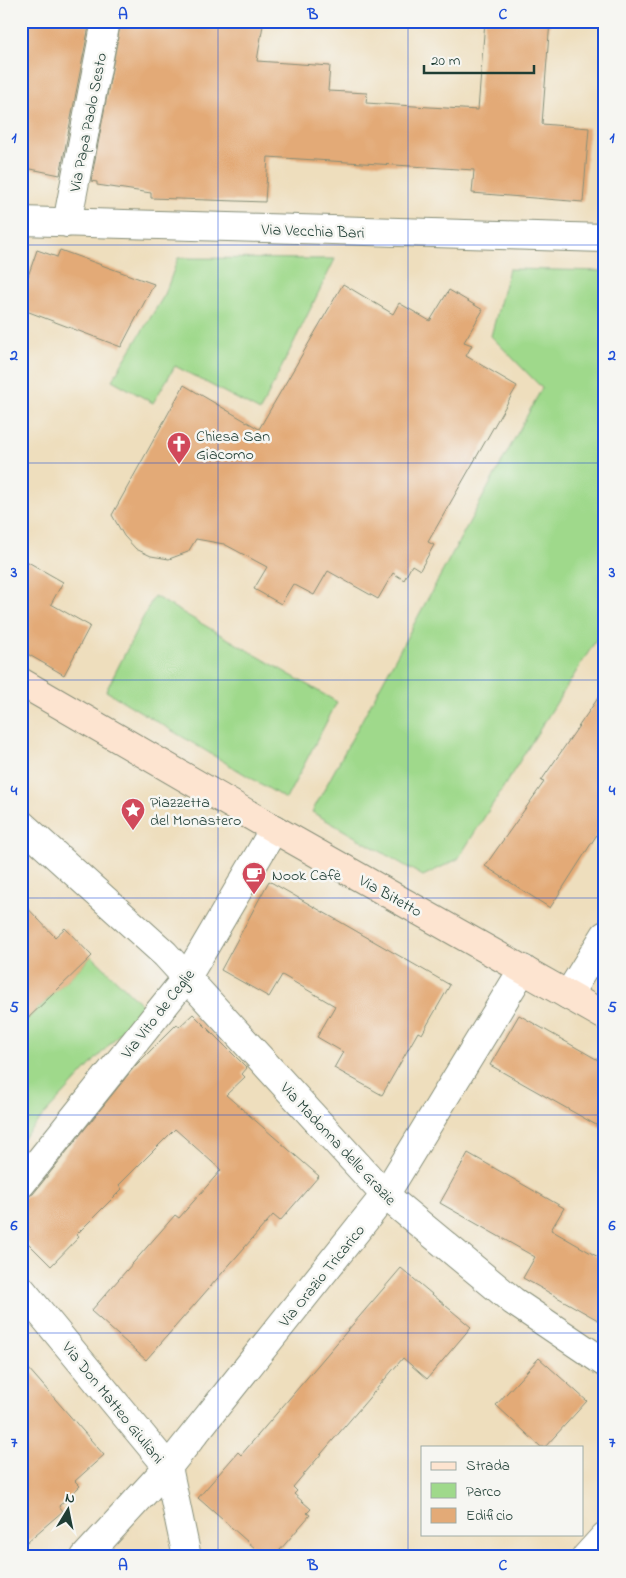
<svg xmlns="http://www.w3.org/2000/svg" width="626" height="1578" viewBox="0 0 626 1578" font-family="'Indie Flower',sans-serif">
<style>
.green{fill:#9fd98b;stroke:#5f8b60}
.building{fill:#e3aa77}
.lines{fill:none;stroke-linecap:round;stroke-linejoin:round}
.street-casing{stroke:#868e78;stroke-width:30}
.secondary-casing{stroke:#868e78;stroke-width:30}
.street{stroke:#fff;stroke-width:28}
.secondary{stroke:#fde4d0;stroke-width:28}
.grid{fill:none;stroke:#1d4ed8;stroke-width:1;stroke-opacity:0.55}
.labels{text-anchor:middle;stroke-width:5;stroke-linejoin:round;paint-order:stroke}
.street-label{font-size:16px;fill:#1f3d34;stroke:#f6f6f2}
.poi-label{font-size:16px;fill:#1f3d34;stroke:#f6f6f2;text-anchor:start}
.neatline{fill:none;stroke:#1d4ed8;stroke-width:2}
.grid-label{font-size:16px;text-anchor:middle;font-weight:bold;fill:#1d4ed8}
</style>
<rect width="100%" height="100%" fill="#f6f6f2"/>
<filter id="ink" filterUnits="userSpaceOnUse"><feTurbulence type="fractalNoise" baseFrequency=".02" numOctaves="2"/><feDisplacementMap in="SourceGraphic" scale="10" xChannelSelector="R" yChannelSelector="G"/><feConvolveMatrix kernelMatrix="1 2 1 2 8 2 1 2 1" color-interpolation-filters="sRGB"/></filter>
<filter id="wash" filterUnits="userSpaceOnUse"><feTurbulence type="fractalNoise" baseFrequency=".0096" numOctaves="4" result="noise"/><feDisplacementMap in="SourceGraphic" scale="20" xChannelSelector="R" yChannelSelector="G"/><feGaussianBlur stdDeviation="1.12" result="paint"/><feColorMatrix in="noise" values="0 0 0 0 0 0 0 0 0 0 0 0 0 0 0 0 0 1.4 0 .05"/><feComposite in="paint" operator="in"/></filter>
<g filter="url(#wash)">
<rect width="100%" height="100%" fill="#eedebd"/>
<!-- green -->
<path class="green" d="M 178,258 L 335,259 L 260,411 L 175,366 L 153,403 L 112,380 L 165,294 Z
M 509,269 L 605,271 L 605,626 L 458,859 L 423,876 L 312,812 L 542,388 L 491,336 Z
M 154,596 L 337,702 L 286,799 L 106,691 Z
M 92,956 L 144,1007 L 21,1140 L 21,1025 Z"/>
<g id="blocks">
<!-- building -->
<path class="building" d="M 21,21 L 90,21 L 60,175 L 21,167 Z
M 121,21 L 242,21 L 263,25 L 257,61 L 330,66 L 328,91 L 367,93 L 366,103 L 478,110 L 485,21 L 550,21 L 542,124 L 589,128 L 583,202 L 472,193 L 474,170 L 268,157 L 265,202 L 151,198 L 151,193 L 97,185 L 97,182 L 91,181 Z
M 37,250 L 57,257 L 60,250 L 154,284 L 121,347 L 21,309 L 21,277 L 27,279 Z
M 343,284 L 393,314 L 399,303 L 430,321 L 449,290 L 483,310 L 464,342 L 472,345 L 466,356 L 517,386 L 428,542 L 434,545 L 420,570 L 412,565 L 404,580 L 393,573 L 378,599 L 328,571 L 314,595 L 293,584 L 281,604 L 254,589 L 267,567 L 224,544 L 196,539 L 188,552 L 169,559 L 151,556 L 136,549 L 124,536 L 112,515 L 184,385 L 259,429 Z
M 21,558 L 63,582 L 51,604 L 90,626 L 64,675 L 24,652 L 21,658 Z
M 605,688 L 605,822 L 550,908 L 485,866 L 544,782 L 541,781 Z
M 269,881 L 450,985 L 422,1034 L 418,1032 L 382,1095 L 334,1068 L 343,1052 L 317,1037 L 335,1006 L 282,975 L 269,997 L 221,970 Z
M 21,901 L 55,937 L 65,928 L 92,956 L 21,1025 Z
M 193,1014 L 247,1068 L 242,1074 L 245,1077 L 226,1095 L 319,1176 L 280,1221 L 273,1215 L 146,1360 L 91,1311 L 175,1215 L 179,1218 L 221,1170 L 175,1129 L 119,1185 L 122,1189 L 76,1235 L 79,1237 L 51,1266 L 21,1236 L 21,1199 L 33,1194 L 135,1066 L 177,1024 L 179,1027 Z
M 519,1015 L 605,1064 L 605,1130 L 490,1065 Z
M 468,1153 L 564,1208 L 551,1230 L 605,1261 L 605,1324 L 523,1278 L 535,1257 L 440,1203 Z
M 401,1268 L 471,1327 L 427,1379 L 403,1358 L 293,1487 L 297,1491 L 294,1494 L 311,1509 L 307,1513 L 310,1515 L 274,1557 L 265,1557 L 198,1498 L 238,1452 L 241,1455 Z
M 539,1358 L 587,1401 L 545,1447 L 541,1447 L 496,1405 Z
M 21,1360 L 104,1455 L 75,1481 L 80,1486 L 59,1506 L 63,1511 L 21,1547 Z"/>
</g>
</g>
<g filter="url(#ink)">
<use href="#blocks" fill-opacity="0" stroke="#868e78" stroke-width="1"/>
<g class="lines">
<defs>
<path id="street" d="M 21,221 L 605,238
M 67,223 L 106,21
M 21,824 L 165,954 L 385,1195 L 513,1301 L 605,1363
M 568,995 L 605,935
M 21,1184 L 187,977 L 274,829
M 21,1289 L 168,1467 L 187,1557
M 85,1557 L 168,1467 L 385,1195 L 523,969
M 586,1557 L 605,1536"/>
<path id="secondary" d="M 21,682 L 274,829 L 605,1016"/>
</defs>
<!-- street casing -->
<use href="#street" class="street-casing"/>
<!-- secondary casing -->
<use href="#secondary" class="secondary-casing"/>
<!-- street -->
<use href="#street" class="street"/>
<!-- secondary -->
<use href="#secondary" class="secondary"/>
</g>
</g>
<!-- grid -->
<path class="grid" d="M 218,21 L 218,1557M 408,21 L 408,1557M 21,245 L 605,245M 21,463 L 605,463M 21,680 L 605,680M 21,898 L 605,898M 21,1115 L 605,1115M 21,1333 L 605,1333"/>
<!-- icons -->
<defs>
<symbol id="church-pin" viewBox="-11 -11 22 30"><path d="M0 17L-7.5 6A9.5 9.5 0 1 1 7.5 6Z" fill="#d1495b" stroke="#f6f6f2"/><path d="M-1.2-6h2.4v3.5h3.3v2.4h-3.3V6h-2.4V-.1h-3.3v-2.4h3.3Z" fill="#fff"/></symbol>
<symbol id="sight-pin" viewBox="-11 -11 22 30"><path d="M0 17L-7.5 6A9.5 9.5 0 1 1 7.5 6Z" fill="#d1495b" stroke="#f6f6f2"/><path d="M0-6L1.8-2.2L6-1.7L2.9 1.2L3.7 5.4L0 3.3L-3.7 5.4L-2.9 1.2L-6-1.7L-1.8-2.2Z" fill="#fff"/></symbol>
<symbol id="cafe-pin" viewBox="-11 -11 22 30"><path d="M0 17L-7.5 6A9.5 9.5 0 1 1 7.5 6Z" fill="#d1495b" stroke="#f6f6f2"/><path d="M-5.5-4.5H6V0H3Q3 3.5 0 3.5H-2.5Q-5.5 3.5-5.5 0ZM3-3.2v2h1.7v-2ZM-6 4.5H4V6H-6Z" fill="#fff"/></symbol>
</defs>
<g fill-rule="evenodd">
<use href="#church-pin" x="165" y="430" width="28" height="38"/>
<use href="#sight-pin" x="119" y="796" width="28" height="38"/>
<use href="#cafe-pin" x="240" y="860" width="28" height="38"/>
</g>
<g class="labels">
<!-- street labels -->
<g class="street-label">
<text transform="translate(87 122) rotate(-79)" y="6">Via Papa Paolo Sesto</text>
<text transform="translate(313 230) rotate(2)" y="6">Via Vecchia Bari</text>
<text transform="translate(391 895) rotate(29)" y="6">Via Bitetto</text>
<text transform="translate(157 1013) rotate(-52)" y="6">Via Vito de Ceglie</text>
<text transform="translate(339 1143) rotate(47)" y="6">Via Madonna delle Grazie</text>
<text transform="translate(321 1275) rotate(-51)" y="6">Via Orazio Tricarico</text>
<text transform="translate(114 1402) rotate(51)" y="6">Via Don Matteo Giuliani</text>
</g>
<!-- poi labels -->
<g class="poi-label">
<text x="196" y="441">Chiesa San<tspan x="196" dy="18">Giacomo</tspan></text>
<text x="150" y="807">Piazzetta<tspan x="150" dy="18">del Monastero</tspan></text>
<text x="272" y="880">Nook Cafè</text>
</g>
</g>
<!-- margin -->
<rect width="626" height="1578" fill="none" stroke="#f6f6f2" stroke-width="55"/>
<!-- legend -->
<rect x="421" y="1446" width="162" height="90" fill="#f6f6f2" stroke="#a0aca6"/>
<rect x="431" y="1462" width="25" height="8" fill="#fde4d0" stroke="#a0aca6"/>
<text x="466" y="1470" font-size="15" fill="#1f3d34">Strada</text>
<rect x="431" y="1483" width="25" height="15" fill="#9fd98b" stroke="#a0aca6"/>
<text x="466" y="1496" font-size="15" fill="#1f3d34">Parco</text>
<rect x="431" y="1508" width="25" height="15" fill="#e3aa77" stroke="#a0aca6"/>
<text x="466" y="1520" font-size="15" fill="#1f3d34">Edificio</text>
<!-- north arrow -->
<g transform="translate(68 1510) rotate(10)" stroke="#f6f6f2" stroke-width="4" paint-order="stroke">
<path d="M0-4L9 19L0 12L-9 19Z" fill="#1f3d34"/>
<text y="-8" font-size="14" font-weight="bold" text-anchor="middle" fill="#1f3d34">N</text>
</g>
<!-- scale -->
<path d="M424 65v8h110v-8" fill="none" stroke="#1f3d34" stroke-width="2.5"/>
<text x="431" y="65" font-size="15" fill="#1f3d34" stroke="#f6f6f2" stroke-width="4" paint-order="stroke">20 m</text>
<rect x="28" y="28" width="570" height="1522" class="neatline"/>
<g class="grid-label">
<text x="123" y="19">A</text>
<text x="313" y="19">B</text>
<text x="503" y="19">C</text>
<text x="14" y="142">1</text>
<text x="612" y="142">1</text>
<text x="14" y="360">2</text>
<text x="612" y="360">2</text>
<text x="14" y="577">3</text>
<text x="612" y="577">3</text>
<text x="14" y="795">4</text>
<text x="612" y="795">4</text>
<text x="14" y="1012">5</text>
<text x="612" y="1012">5</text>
<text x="14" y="1230">6</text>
<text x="612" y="1230">6</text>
<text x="14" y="1447">7</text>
<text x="612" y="1447">7</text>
<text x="123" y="1570">A</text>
<text x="313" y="1570">B</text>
<text x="503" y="1570">C</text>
</g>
</svg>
